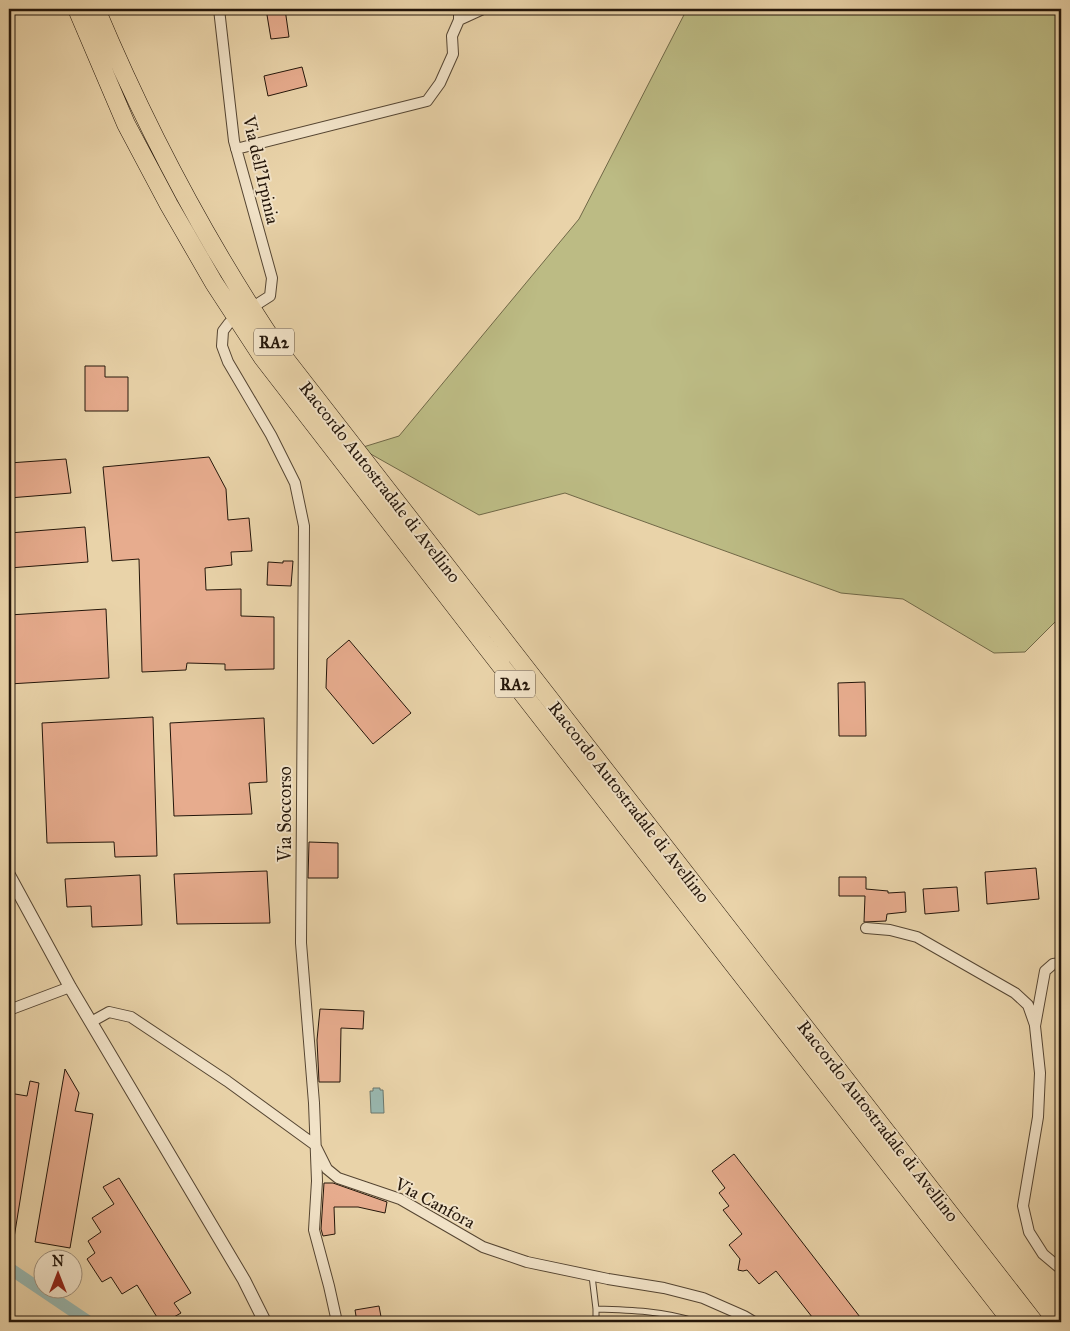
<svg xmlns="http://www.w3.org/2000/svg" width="1070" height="1331" viewBox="0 0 1070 1331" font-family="'IM FELL Great Primer',serif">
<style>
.green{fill:#bcbb84;stroke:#706847}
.water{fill:#99b7af;stroke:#6a776d}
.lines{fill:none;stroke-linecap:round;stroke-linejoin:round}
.canal{stroke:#99b7af;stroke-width:12}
.building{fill:#e7ac8e;stroke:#24160a}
.service-casing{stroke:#554532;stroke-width:7}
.minor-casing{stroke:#554532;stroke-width:12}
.tertiary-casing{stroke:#554532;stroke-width:14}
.motorway-casing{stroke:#24160a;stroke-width:19}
.service{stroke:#f1e2c7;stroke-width:5}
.minor{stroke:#f1e2c7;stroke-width:10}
.tertiary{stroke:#f1e2c7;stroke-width:12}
.motorway{stroke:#e9d3a9;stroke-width:18}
.labels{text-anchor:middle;stroke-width:4;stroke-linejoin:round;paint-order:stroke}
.shield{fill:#f1e2c7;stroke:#625343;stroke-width:1}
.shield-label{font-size:16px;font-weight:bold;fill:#24160a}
.street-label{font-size:18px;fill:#24160a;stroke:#f1e2c7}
</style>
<rect width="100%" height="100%" fill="#e9d3a9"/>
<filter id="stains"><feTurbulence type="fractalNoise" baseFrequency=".004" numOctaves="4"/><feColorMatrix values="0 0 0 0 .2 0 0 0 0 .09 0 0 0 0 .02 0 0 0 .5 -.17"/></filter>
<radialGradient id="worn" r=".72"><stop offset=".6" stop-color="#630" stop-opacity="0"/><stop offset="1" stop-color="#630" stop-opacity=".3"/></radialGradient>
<!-- green -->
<path class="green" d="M 687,9 L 1061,9 L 1061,616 L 1025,652 L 994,653 L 903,599 L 841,593 L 565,493 L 479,515 L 360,448 L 399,436 L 579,219 Z"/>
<!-- water -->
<path class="water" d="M 373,1088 L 380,1088 L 380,1090 L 383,1090 L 384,1113 L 371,1113 L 370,1091 L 373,1091 Z"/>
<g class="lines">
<!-- canal -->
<path class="canal" d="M 9,1268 L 89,1322"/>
</g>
<!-- building -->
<path class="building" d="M 266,9 L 285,9 L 289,37 L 271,39 Z
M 302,67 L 307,86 L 268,96 L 264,76 Z
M 85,366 L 105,366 L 105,377 L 128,377 L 128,411 L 85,411 Z
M 209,457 L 226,489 L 228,520 L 249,518 L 252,551 L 231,552 L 232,565 L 205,568 L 206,590 L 241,589 L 241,616 L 274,617 L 274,669 L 225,670 L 225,664 L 187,663 L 186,670 L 142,672 L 139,559 L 112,561 L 103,467 Z
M 66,459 L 71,493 L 9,498 L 9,463 Z
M 85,527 L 88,562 L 9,568 L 9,533 Z
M 283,561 L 293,561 L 291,586 L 267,585 L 268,562 L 283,563 Z
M 106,609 L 109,678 L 9,684 L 9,615 Z
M 349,640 L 411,713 L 373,744 L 326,688 L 327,659 Z
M 865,682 L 866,736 L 839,736 L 838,683 Z
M 153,717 L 157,856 L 115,857 L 114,842 L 47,843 L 42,723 Z
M 264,718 L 267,782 L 249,783 L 252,814 L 174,816 L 170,723 Z
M 309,842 L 338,843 L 338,878 L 308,878 Z
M 1036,868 L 1039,899 L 987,904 L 985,872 Z
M 267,871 L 270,923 L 177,924 L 174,874 Z
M 140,875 L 142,925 L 92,927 L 91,906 L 67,907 L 65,879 Z
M 839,877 L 866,877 L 866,889 L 888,891 L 888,893 L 905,892 L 906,912 L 887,914 L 886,921 L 864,922 L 865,896 L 839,896 Z
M 957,887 L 959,911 L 925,914 L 923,889 Z
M 320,1009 L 364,1011 L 363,1029 L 341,1028 L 340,1082 L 319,1082 L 317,1040 Z
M 65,1069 L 79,1093 L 75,1111 L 93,1114 L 70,1248 L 35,1242 Z
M 30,1081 L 39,1083 L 14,1238 L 9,1238 L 9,1093 L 27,1096 Z
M 734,1154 L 860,1317 L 854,1322 L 816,1322 L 776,1271 L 759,1284 L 747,1270 L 743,1271 L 738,1270 L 740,1259 L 729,1245 L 742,1234 L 723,1210 L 729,1206 L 719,1193 L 725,1188 L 712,1171 Z
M 119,1178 L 191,1293 L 174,1303 L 181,1313 L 165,1322 L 160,1322 L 137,1285 L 122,1294 L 111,1277 L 102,1282 L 87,1259 L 95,1253 L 88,1241 L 101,1232 L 92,1218 L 114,1204 L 103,1187 Z
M 324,1183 L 333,1183 L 387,1202 L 385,1213 L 358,1207 L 334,1207 L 335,1234 L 323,1236 L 321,1229 Z
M 379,1306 L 382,1322 L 357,1322 L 355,1310 Z"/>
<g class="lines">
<defs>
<path id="service" d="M 592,1276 L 596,1309
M 596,1322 L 596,1309 C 631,1310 664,1311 697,1322"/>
<path id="minor" d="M 219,9 L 234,141 L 272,278 L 270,296 L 259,303
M 459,20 L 483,9
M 236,149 L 427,101 L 440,83 L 453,54 L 452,36 L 459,20 L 459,9
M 229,323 L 223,331 L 222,346 L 228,362 L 271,435 L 295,483 L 304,526 L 301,943 L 314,1103 L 317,1181 L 314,1230 L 329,1286 L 337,1322
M 866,928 L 890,930 L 917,937 L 1015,993 L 1028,1005 L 1035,1025
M 1061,963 L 1053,964 L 1045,971 L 1035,1026 L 1040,1073 L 1038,1117 L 1023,1206 L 1029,1232 L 1043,1254 L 1061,1269
M 9,1010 L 70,987
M 91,1022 L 109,1012 L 131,1017 L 227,1081 L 315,1145 L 327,1169 L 338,1178 L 400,1199 L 483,1247 L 527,1262 L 608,1279 L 664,1288 L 703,1298 L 744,1316 L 754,1322"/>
<path id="tertiary" d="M 9,875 L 70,987 L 244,1280 L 265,1322"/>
<path id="motorway" d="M 77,9 L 126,124 L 169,205 L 214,283 L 263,358 L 484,644 L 1012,1322
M 96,9 C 148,133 207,245 283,356 L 1034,1322"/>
</defs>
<!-- service casing -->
<use href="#service" class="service-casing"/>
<!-- minor casing -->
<use href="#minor" class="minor-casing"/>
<!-- tertiary casing -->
<use href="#tertiary" class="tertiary-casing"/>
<!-- motorway casing -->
<use href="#motorway" class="motorway-casing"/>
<!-- service -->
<use href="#service" class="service"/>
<!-- minor -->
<use href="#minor" class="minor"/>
<!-- tertiary -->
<use href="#tertiary" class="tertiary"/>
<!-- motorway -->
<use href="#motorway" class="motorway"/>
</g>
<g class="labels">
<!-- shield labels -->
<g class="shield">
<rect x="254" y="328.5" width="40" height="27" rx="4"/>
<rect x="495" y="670.5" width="40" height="27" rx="4"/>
</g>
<g class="shield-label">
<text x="274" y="348">RA2</text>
<text x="515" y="690">RA2</text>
</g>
<!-- street labels -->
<g class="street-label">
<text transform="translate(261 170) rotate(77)" y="6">Via dell'Irpinia</text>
<text transform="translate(380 482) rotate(52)" y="6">Raccordo Autostradale di Avellino</text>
<text transform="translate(629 802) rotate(52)" y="6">Raccordo Autostradale di Avellino</text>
<text transform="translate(285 814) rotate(-90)" y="6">Via Soccorso</text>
<text transform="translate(878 1121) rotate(52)" y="6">Raccordo Autostradale di Avellino</text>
<text transform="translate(435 1203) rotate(28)" y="6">Via Canfora</text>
</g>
</g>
<!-- margin -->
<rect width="1070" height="1331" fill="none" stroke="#e9d3a9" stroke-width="30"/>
<rect x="10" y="10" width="1050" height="1311" fill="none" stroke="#24160a" stroke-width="2.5"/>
<rect x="15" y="15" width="1040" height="1301" fill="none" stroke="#24160a"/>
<!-- north arrow -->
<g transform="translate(58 1274)"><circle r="24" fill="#f1e2c7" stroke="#9f907b"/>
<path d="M0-4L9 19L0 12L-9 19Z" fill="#8f2418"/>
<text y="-8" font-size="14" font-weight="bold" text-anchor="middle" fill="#24160a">N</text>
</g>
<rect width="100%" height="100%" filter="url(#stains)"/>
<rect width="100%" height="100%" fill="url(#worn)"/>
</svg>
